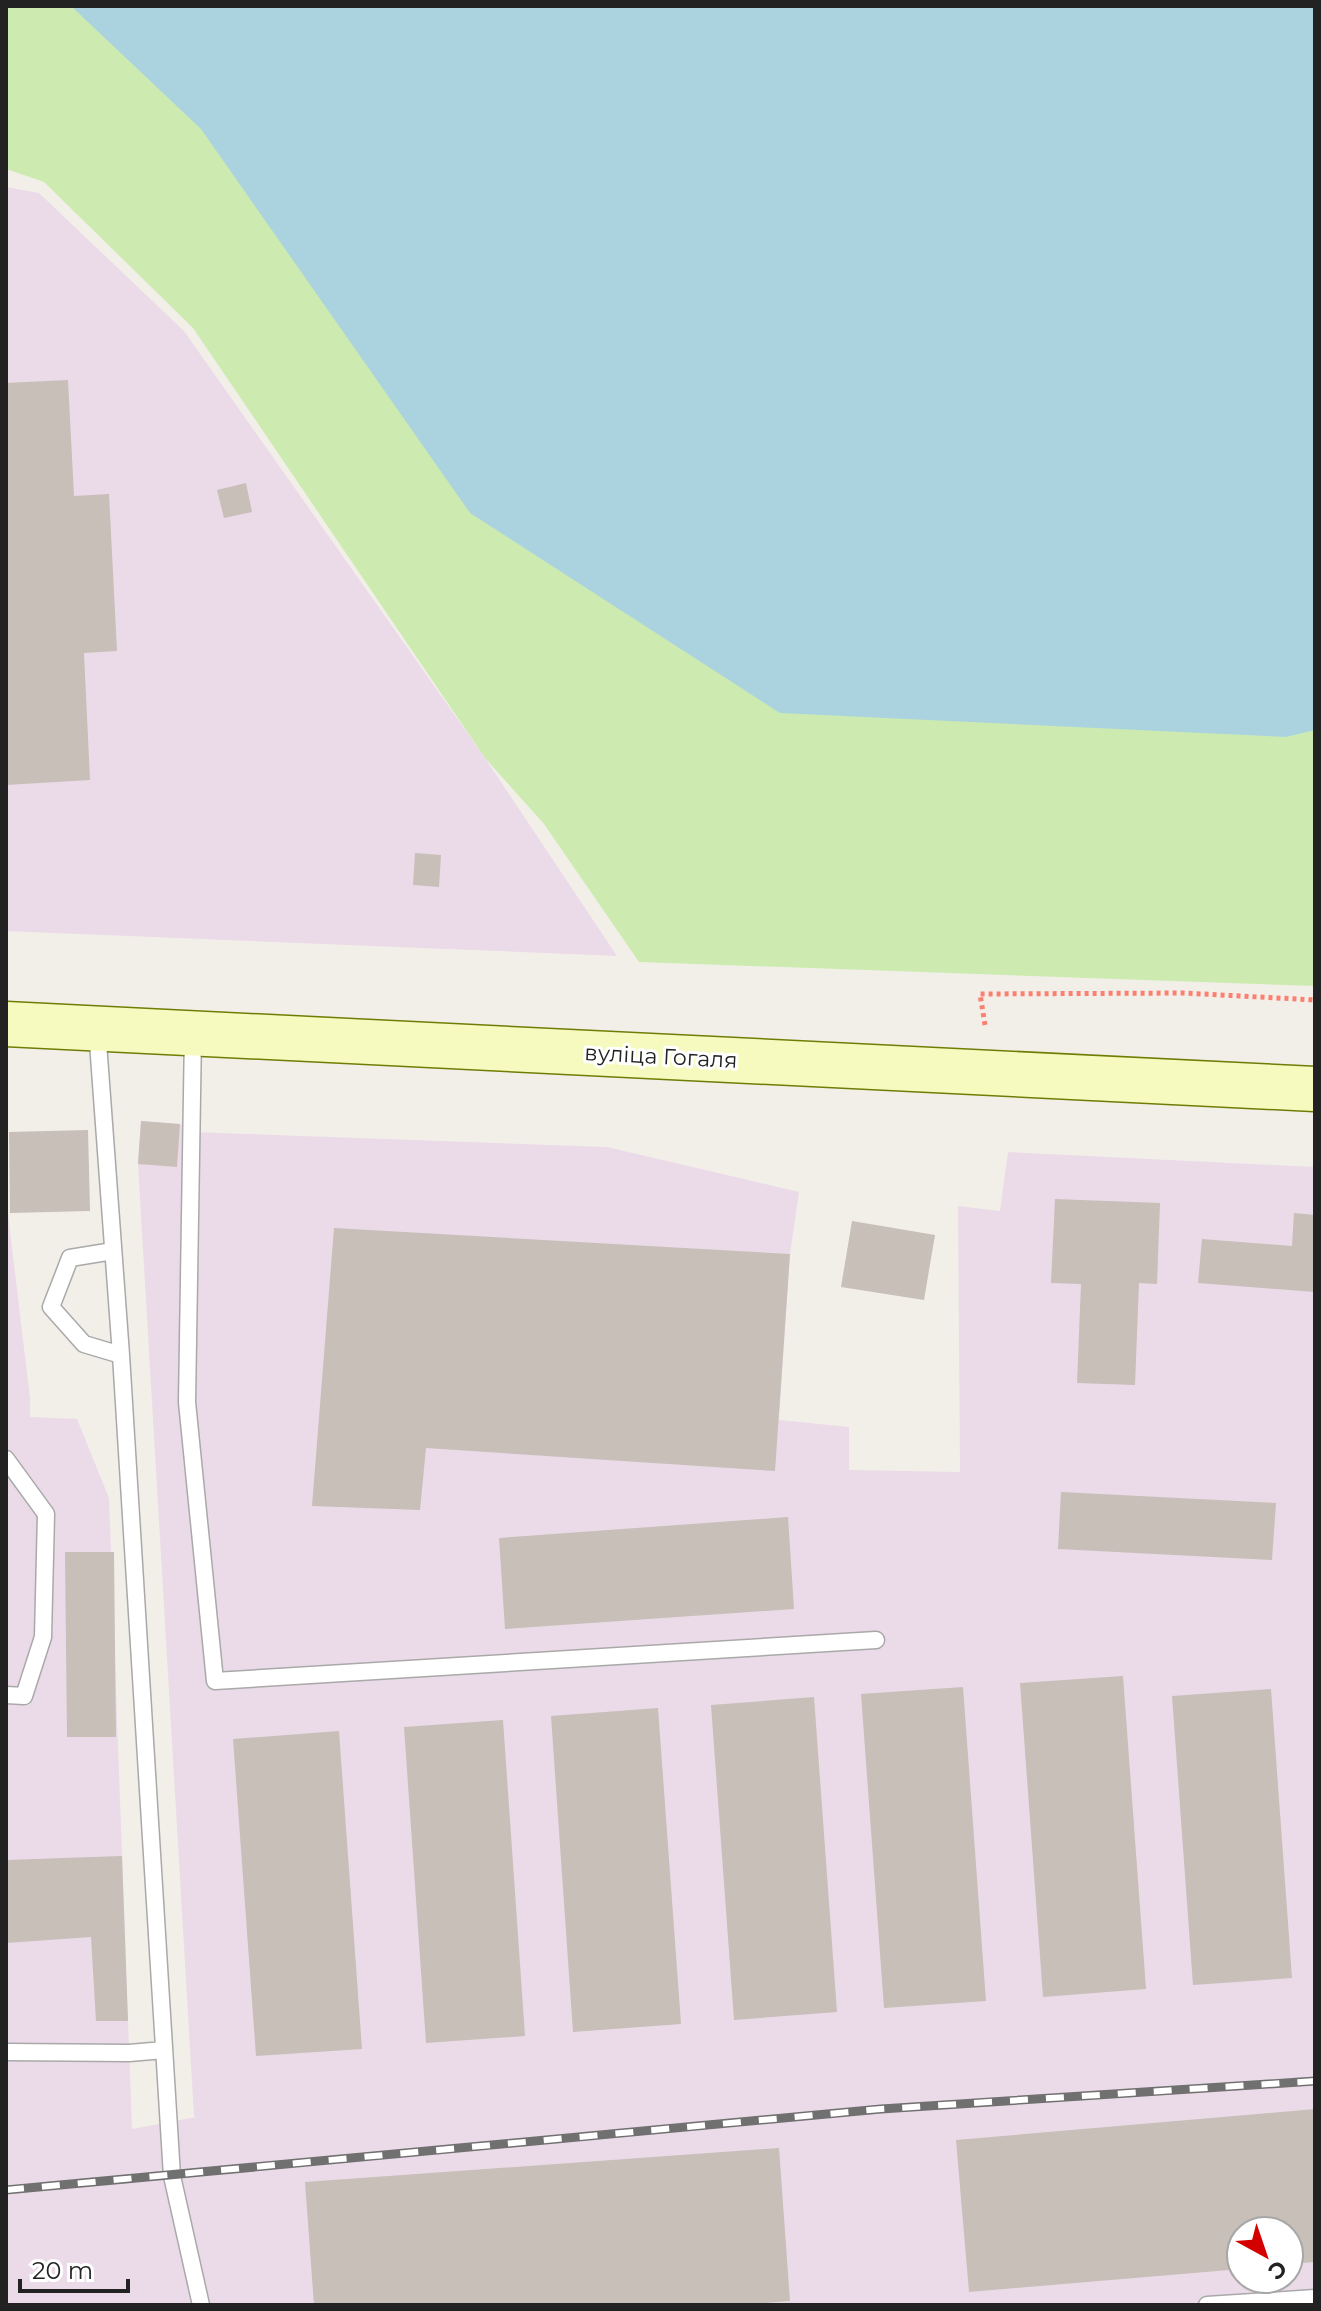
<svg xmlns="http://www.w3.org/2000/svg" width="1321" height="2311" viewBox="0 0 1321 2311" font-family="Montserrat,sans-serif">
<style>
.industrial{fill:#ebdbe8;fill-rule:evenodd}
.grass{fill:#cdebb0}
.water{fill:#aad3df}
.building{fill:#c7bfb8}
.lines{fill:none;stroke-linecap:round;stroke-linejoin:round}
.lane-casing{stroke:#a9a9a9;stroke-width:19}
.secondary-casing{stroke:#707d05;stroke-width:47}
.path{stroke:#fa8072;stroke-width:5;stroke-dasharray:4 4;stroke-linecap:butt}
.lane{stroke:#fff;stroke-width:16}
.secondary{stroke:#f7fabf;stroke-width:44}
.rail-casing{stroke:#707070;stroke-width:9}
.rail{stroke:#fff;stroke-width:6;stroke-dasharray:18;stroke-linecap:butt}
.labels{text-anchor:middle;stroke-width:6;stroke-linejoin:round;paint-order:stroke}
.street-label{font-size:22px;fill:#222;stroke:#fff}
</style>
<rect width="100%" height="100%" fill="#f2efe9"/>
<!-- industrial -->
<path class="industrial" d="M 6,187 L 39,193 L 184,331 L 485,758 L 617,956 L 6,931 Z
M 141,1121 L 180,1124 L 191,1132 L 607,1147 L 799,1192 L 790,1254 L 779,1420 L 849,1427 L 849,1470 L 960,1472 L 958,1206 L 1000,1211 L 1008,1152 L 1315,1167 L 1315,2305 L 6,2305 L 7,1206 L 30,1398 L 30,1417 L 77,1419 L 109,1498 L 132,2129 L 196,2117 L 194,2116 L 138,1164 ZM 1241,2231 L 1289,2231 L 1289,2279 L 1241,2279 Z"/>
<!-- grass -->
<path class="grass" d="M 6,6 L 1315,6 L 1315,986 L 639,962 L 544,824 L 485,758 L 193,328 L 44,182 L 6,169 Z"/>
<!-- water -->
<path class="water" d="M 71,6 L 1315,6 L 1315,730 L 1286,737 L 780,713 L 470,513 L 201,129 Z"/>
<!-- building -->
<path class="building" d="M 68,380 L 74,496 L 109,494 L 117,651 L 84,653 L 90,780 L 6,785 L 6,383 Z
M 246,483 L 252,512 L 224,518 L 217,490 Z
M 415,853 L 441,855 L 439,887 L 413,885 Z
M 141,1121 L 180,1124 L 177,1167 L 138,1164 Z
M 88,1130 L 90,1211 L 10,1213 L 9,1132 Z
M 1055,1199 L 1160,1203 L 1157,1284 L 1139,1283 L 1135,1385 L 1077,1383 L 1081,1284 L 1051,1283 Z
M 1294,1213 L 1315,1215 L 1315,1292 L 1198,1283 L 1202,1239 L 1292,1246 Z
M 852,1221 L 935,1235 L 924,1300 L 841,1287 Z
M 334,1228 L 790,1254 L 775,1471 L 426,1448 L 420,1510 L 312,1506 Z
M 1061,1492 L 1276,1503 L 1272,1560 L 1058,1549 Z
M 788,1517 L 794,1609 L 505,1629 L 499,1538 Z
M 65,1552 L 114,1552 L 116,1737 L 67,1737 Z
M 1123,1676 L 1146,1989 L 1043,1997 L 1020,1683 Z
M 963,1687 L 986,2001 L 884,2008 L 861,1694 Z
M 1271,1689 L 1292,1978 L 1193,1985 L 1172,1696 Z
M 814,1697 L 837,2012 L 734,2020 L 711,1705 Z
M 658,1708 L 681,2024 L 573,2032 L 551,1716 Z
M 503,1720 L 525,2036 L 426,2043 L 404,1727 Z
M 339,1731 L 362,2049 L 256,2056 L 233,1739 Z
M 122,1856 L 128,2021 L 96,2021 L 91,1937 L 6,1943 L 6,1860 Z
M 1315,2109 L 1315,2262 L 1289,2264 L 1289,2231 L 1241,2231 L 1241,2269 L 969,2292 L 956,2140 Z
M 779,2148 L 790,2301 L 739,2305 L 314,2305 L 305,2182 Z"/>
<g class="lines">
<defs>
<path id="lane" d="M 97,1029 L 121,1355 L 172,2176 L 201,2305
M 193,1034 L 187,1402 L 215,1681 L 876,1640
M 113,1251 L 70,1258 L 51,1307 L 84,1344 L 121,1355
M 6,1459 L 46,1514 L 43,1637 L 24,1696 L 6,1695
M 6,2052 L 129,2053 L 164,2050
M 1207,2305 L 1315,2298"/>
<path id="secondary" d="M 6,1024 L 1315,1089"/>
</defs>
<!-- lane casing -->
<use href="#lane" class="lane-casing"/>
<!-- secondary casing -->
<use href="#secondary" class="secondary-casing"/>
<!-- path -->
<path class="path" d="M 985,1025 L 980,994 L 1184,993 L 1315,1000"/>
<!-- lane -->
<use href="#lane" class="lane"/>
<!-- secondary -->
<use href="#secondary" class="secondary"/>
<defs>
<path id="rail" d="M 6,2190 L 881,2109 L 1315,2081"/>
</defs>
<!-- rail casing -->
<use href="#rail" class="rail-casing"/>
<!-- rail -->
<use href="#rail" class="rail"/>
</g>
<g class="labels">
<!-- street labels -->
<g class="street-label">
<text transform="translate(661 1056) rotate(3)" y="8">вуліца Гогаля</text>
</g>
</g>
<!-- border -->
<rect width="1321" height="2311" fill="none" stroke="#222222" stroke-width="16"/>
<!-- north arrow -->
<g transform="translate(1265 2255) rotate(140)"><circle r="38" fill="#ffffff" stroke="#a7a7a7" stroke-width="2"/>
<path d="M0-6L14 30L0 20L-14 30Z" fill="#d40000"/>
<text y="-12" font-size="22" font-weight="bold" text-anchor="middle" fill="#222222">С</text>
</g>
<!-- scale -->
<path d="M20 2279v12h108v-12" fill="none" stroke="#222222" stroke-width="4"/>
<text x="32" y="2279" font-size="24" fill="#222222" stroke="#ffffff" stroke-width="6" paint-order="stroke">20 m</text>
</svg>
